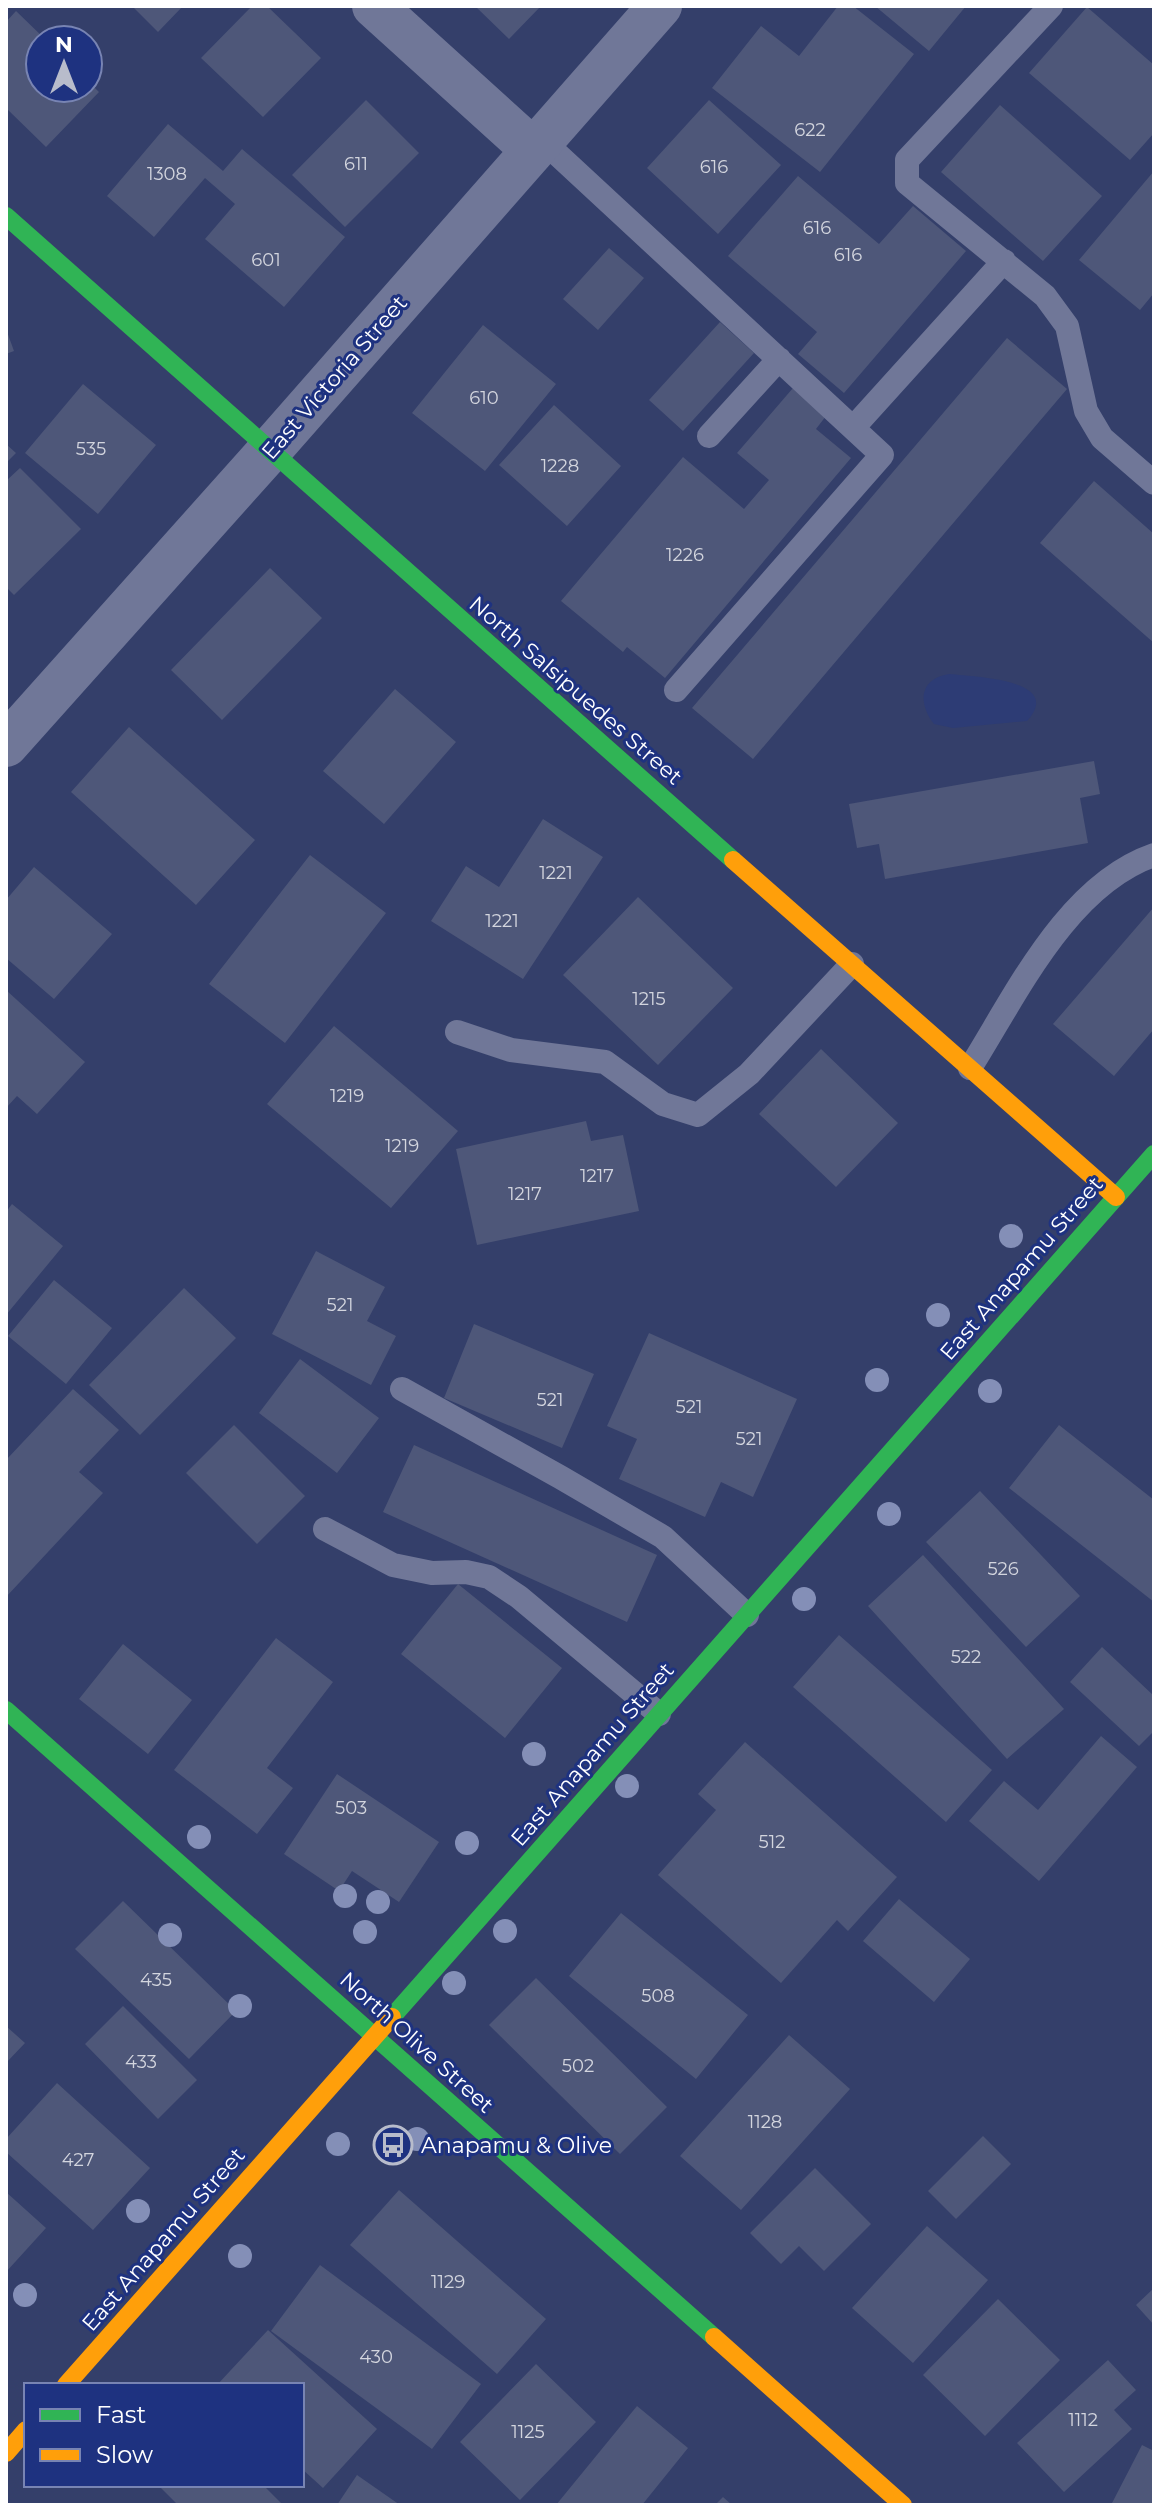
<svg xmlns="http://www.w3.org/2000/svg" width="1160" height="2511" viewBox="0 0 1160 2511" font-family="Montserrat,sans-serif">
<style>
.water{fill:#2d3c75}
.building{fill:#4e5779}
.lines{fill:none;stroke-linecap:round;stroke-linejoin:round}
.lane{stroke:#707798;stroke-width:24}
.street{stroke:#707798;stroke-width:44}
.fast{stroke:#30b455;stroke-width:18}
.slow{stroke:#ff9f0a;stroke-width:18}
.tree{fill:#848fb7}
.labels{text-anchor:middle;stroke-width:6;stroke-linejoin:round;paint-order:stroke}
.number-label{font-size:18px;fill:#d3d5de}
.street-label{font-size:22px;fill:#fff;stroke:#1e3280}
.poi-label{font-size:22px;fill:#fff;stroke:#1e3280;text-anchor:start}
</style>
<rect width="100%" height="100%" fill="#343f6a"/>
<!-- water -->
<path class="water" d="M 950,674 C 974,677 1065,679 1027,721 L 953,728 L 934,724 C 917,702 920,678 950,674 Z"/>
<!-- building -->
<path class="building" d="M 132,6 L 183,6 L 158,32 Z
M 252,6 L 267,6 L 321,58 L 263,117 L 201,58 Z
M 475,6 L 541,6 L 509,39 Z
M 838,6 L 853,6 L 914,54 L 820,172 L 712,88 L 761,26 L 799,56 Z
M 875,6 L 966,6 L 929,51 Z
M 1087,7 L 1154,65 L 1154,133 L 1130,160 L 1029,73 Z
M 16,11 L 46,40 L 40,40 L 40,88 L 88,88 L 88,81 L 99,92 L 46,147 L 6,108 L 6,22 Z
M 366,100 L 419,153 L 345,227 L 292,175 Z
M 709,100 L 781,165 L 718,234 L 647,168 Z
M 1000,105 L 1102,196 L 1043,261 L 941,172 Z
M 168,124 L 223,171 L 242,149 L 345,237 L 284,307 L 205,239 L 235,204 L 205,178 L 154,237 L 107,196 Z
M 1154,171 L 1154,293 L 1140,310 L 1079,260 Z
M 798,176 L 879,244 L 913,206 L 966,251 L 844,393 L 798,354 L 817,332 L 728,256 Z
M 609,248 L 644,278 L 598,330 L 563,299 Z
M 720,322 L 754,353 L 683,431 L 649,400 Z
M 483,325 L 556,384 L 485,471 L 412,413 Z
M 6,329 L 14,351 L 6,354 Z
M 1007,338 L 1067,389 L 753,759 L 692,708 Z
M 83,384 L 156,445 L 98,514 L 25,453 Z
M 793,388 L 826,416 L 816,429 L 851,458 L 665,678 L 627,647 L 623,652 L 561,601 L 683,457 L 744,509 L 769,480 L 737,453 Z
M 554,405 L 621,466 L 567,526 L 499,465 Z
M 6,444 L 16,453 L 6,463 Z
M 20,468 L 81,529 L 14,595 L 6,587 L 6,481 Z
M 1094,481 L 1154,534 L 1154,643 L 1040,543 Z
M 270,568 L 322,618 L 222,720 L 171,670 Z
M 395,689 L 456,742 L 384,824 L 323,771 Z
M 129,727 L 255,840 L 196,905 L 71,792 Z
M 1094,761 L 1100,794 L 1080,798 L 1088,843 L 885,879 L 879,844 L 857,848 L 849,804 Z
M 543,819 L 603,857 L 523,979 L 431,921 L 466,866 L 499,887 Z
M 310,855 L 386,913 L 285,1043 L 209,984 Z
M 34,867 L 112,934 L 54,999 L 6,958 L 6,900 Z
M 638,897 L 733,988 L 658,1065 L 563,975 Z
M 1154,907 L 1154,1029 L 1114,1076 L 1053,1024 Z
M 6,990 L 85,1062 L 37,1114 L 17,1096 L 6,1108 Z
M 334,1026 L 458,1131 L 391,1208 L 267,1104 Z
M 821,1049 L 898,1123 L 836,1187 L 759,1114 Z
M 586,1121 L 591,1141 L 623,1135 L 639,1211 L 477,1245 L 456,1149 Z
M 12,1204 L 63,1246 L 6,1315 L 6,1212 Z
M 316,1251 L 385,1287 L 367,1321 L 396,1336 L 371,1385 L 272,1334 Z
M 54,1280 L 112,1328 L 66,1384 L 8,1336 Z
M 184,1288 L 236,1338 L 140,1435 L 89,1385 Z
M 474,1324 L 594,1374 L 562,1448 L 444,1398 Z
M 649,1333 L 797,1399 L 753,1497 L 721,1482 L 705,1517 L 619,1479 L 637,1439 L 607,1426 Z
M 300,1359 L 379,1418 L 337,1473 L 259,1413 Z
M 73,1389 L 119,1430 L 79,1472 L 103,1493 L 6,1597 L 6,1460 Z
M 234,1425 L 305,1496 L 257,1544 L 186,1473 Z
M 1059,1425 L 1154,1500 L 1154,1602 L 1009,1488 Z
M 414,1445 L 657,1555 L 627,1622 L 383,1512 Z
M 980,1491 L 1080,1596 L 1026,1647 L 926,1542 Z
M 923,1555 L 1064,1709 L 1007,1759 L 868,1606 Z
M 458,1584 L 562,1668 L 505,1738 L 401,1654 Z
M 839,1635 L 992,1770 L 946,1822 L 793,1687 Z
M 276,1638 L 333,1682 L 267,1768 L 293,1788 L 257,1834 L 174,1770 Z
M 123,1644 L 192,1700 L 148,1754 L 79,1699 Z
M 1102,1647 L 1154,1696 L 1154,1731 L 1139,1746 L 1070,1682 Z
M 1101,1736 L 1137,1767 L 1039,1881 L 969,1821 L 1004,1781 L 1038,1810 Z
M 745,1742 L 897,1877 L 848,1931 L 837,1920 L 781,1983 L 658,1875 L 716,1810 L 698,1794 Z
M 337,1774 L 439,1842 L 399,1902 L 352,1871 L 339,1891 L 284,1854 Z
M 899,1899 L 970,1959 L 934,2002 L 863,1941 Z
M 123,1901 L 236,2011 L 189,2059 L 75,1949 Z
M 621,1913 L 748,2015 L 696,2079 L 569,1976 Z
M 536,1978 L 667,2107 L 620,2154 L 489,2025 Z
M 123,2006 L 197,2080 L 158,2119 L 85,2044 Z
M 6,2026 L 25,2043 L 6,2063 Z
M 789,2035 L 850,2089 L 741,2210 L 680,2156 Z
M 57,2083 L 150,2168 L 93,2230 L 6,2152 L 6,2139 Z
M 983,2136 L 1011,2164 L 956,2219 L 928,2191 Z
M 815,2168 L 871,2224 L 824,2271 L 799,2246 L 781,2264 L 750,2233 Z
M 399,2190 L 546,2319 L 497,2374 L 350,2245 Z
M 6,2192 L 46,2228 L 6,2272 Z
M 927,2226 L 988,2280 L 913,2363 L 852,2308 Z
M 320,2265 L 481,2384 L 432,2449 L 271,2331 Z
M 1154,2288 L 1154,2325 L 1136,2305 Z
M 998,2299 L 1060,2360 L 985,2436 L 923,2375 Z
M 268,2330 L 377,2429 L 323,2488 L 302,2469 L 302,2385 L 217,2385 Z
M 1108,2360 L 1136,2390 L 1114,2410 L 1132,2429 L 1064,2492 L 1017,2443 Z
M 536,2364 L 596,2422 L 520,2500 L 460,2442 Z
M 637,2406 L 688,2448 L 642,2505 L 556,2505 Z
M 1142,2445 L 1154,2451 L 1154,2505 L 1111,2505 Z
M 357,2475 L 400,2505 L 337,2505 Z
M 158,2485 L 263,2485 L 283,2505 L 178,2505 Z
M 723,2497 L 732,2505 L 715,2505 Z"/>
<g class="lines">
<!-- lane -->
<path class="lane" d="M 1051,6 L 907,160 L 907,183 L 1045,296 L 1067,326 L 1086,411 L 1102,438 L 1154,483
M 542,140 L 882,455 L 676,690
M 853,428 L 1004,261
M 709,436 L 779,359
M 457,1032 L 511,1050 L 605,1062 L 663,1104 L 698,1115 L 749,1074 L 852,964
M 970,1068 C 1016,995 1067,885 1154,855
M 402,1389 L 560,1477 L 663,1537 L 747,1615
M 325,1529 L 393,1565 L 432,1573 L 466,1572 L 489,1577 L 519,1597 L 659,1714"/>
<!-- street -->
<path class="street" d="M 374,6 L 533,150
M 6,745 L 269,451 L 660,6"/>
<!-- fast -->
<path class="fast" d="M 6,216 L 733,860
M 6,1710 L 714,2337
M 392,2017 L 1154,1154"/>
<!-- slow -->
<path class="slow" d="M 733,860 L 1116,1197
M 714,2337 L 903,2505
M 66,2385 L 392,2017
M 6,2453 L 26,2430"/>
</g>
<!-- trees -->
<g class="tree">
<circle cx="1011" cy="1236" r="12"/>
<circle cx="938" cy="1315" r="12"/>
<circle cx="877" cy="1380" r="12"/>
<circle cx="990" cy="1391" r="12"/>
<circle cx="889" cy="1514" r="12"/>
<circle cx="804" cy="1599" r="12"/>
<circle cx="534" cy="1754" r="12"/>
<circle cx="627" cy="1786" r="12"/>
<circle cx="199" cy="1837" r="12"/>
<circle cx="467" cy="1843" r="12"/>
<circle cx="345" cy="1896" r="12"/>
<circle cx="378" cy="1902" r="12"/>
<circle cx="505" cy="1931" r="12"/>
<circle cx="365" cy="1932" r="12"/>
<circle cx="170" cy="1935" r="12"/>
<circle cx="454" cy="1983" r="12"/>
<circle cx="240" cy="2006" r="12"/>
<circle cx="417" cy="2139" r="12"/>
<circle cx="338" cy="2144" r="12"/>
<circle cx="138" cy="2211" r="12"/>
<circle cx="240" cy="2256" r="12"/>
<circle cx="25" cy="2295" r="12"/>
</g>
<!-- icons -->
<defs>
<symbol id="bus-ring" viewBox="-11 -11 22 22"><circle r="9.5" fill="#1e3280" stroke="#b8bccb" stroke-width="1.5"/><path d="M-5-6H5V4H4V6H2V4H-2V6H-4V4H-5ZM-3.5-4V0h7V-4ZM-3.5 1.2v1.5H-2V1.2ZM2 1.2v1.5H3.5V1.2Z" fill="#b8bccb"/></symbol>
</defs>
<g fill-rule="evenodd">
<use href="#bus-ring" x="371" y="2123" width="44" height="44"/>
</g>
<g class="labels">
<!-- number labels -->
<g class="number-label">
<text x="810" y="136">622</text>
<text x="356" y="170">611</text>
<text x="714" y="173">616</text>
<text x="167" y="180">1308</text>
<text x="817" y="234">616</text>
<text x="848" y="261">616</text>
<text x="266" y="266">601</text>
<text x="484" y="404">610</text>
<text x="91" y="455">535</text>
<text x="560" y="472">1228</text>
<text x="685" y="561">1226</text>
<text x="556" y="879">1221</text>
<text x="502" y="927">1221</text>
<text x="649" y="1005">1215</text>
<text x="347" y="1102">1219</text>
<text x="402" y="1152">1219</text>
<text x="597" y="1182">1217</text>
<text x="525" y="1200">1217</text>
<text x="340" y="1311">521</text>
<text x="550" y="1406">521</text>
<text x="689" y="1413">521</text>
<text x="749" y="1445">521</text>
<text x="1003" y="1575">526</text>
<text x="966" y="1663">522</text>
<text x="351" y="1814">503</text>
<text x="772" y="1848">512</text>
<text x="156" y="1986">435</text>
<text x="658" y="2002">508</text>
<text x="141" y="2068">433</text>
<text x="578" y="2072">502</text>
<text x="765" y="2128">1128</text>
<text x="78" y="2166">427</text>
<text x="448" y="2288">1129</text>
<text x="376" y="2363">430</text>
<text x="1083" y="2426">1112</text>
<text x="528" y="2438">1125</text>
</g>
<!-- street labels -->
<g class="street-label">
<text transform="translate(334 377) rotate(-49)" y="8">East Victoria Street</text>
<text transform="translate(576 690) rotate(41)" y="8">North Salsipuedes Street</text>
<text transform="translate(1021 1268) rotate(-49)" y="8">East Anapamu Street</text>
<text transform="translate(592 1754) rotate(-49)" y="8">East Anapamu Street</text>
<text transform="translate(417 2042) rotate(42)" y="8">North Olive Street</text>
<text transform="translate(163 2239) rotate(-49)" y="8">East Anapamu Street</text>
</g>
<!-- poi labels -->
<g class="poi-label">
<text x="421" y="2153">Anapamu &amp; Olive</text>
</g>
</g>
<!-- border -->
<rect width="1160" height="2511" fill="none" stroke="#ffffff" stroke-width="16"/>
<!-- legend -->
<rect x="24" y="2383" width="280" height="104" fill="#1e3280" stroke="#7884b3" stroke-width="2"/>
<rect x="40" y="2409" width="40" height="12" fill="#30b455" stroke="#7884b3" stroke-width="2"/>
<text x="96" y="2423" font-size="24" fill="#ffffff">Fast</text>
<rect x="40" y="2449" width="40" height="12" fill="#ff9f0a" stroke="#7884b3" stroke-width="2"/>
<text x="96" y="2463" font-size="24" fill="#ffffff">Slow</text>
<!-- north arrow -->
<g transform="translate(64 64)"><circle r="38" fill="#1e3280" stroke="#7884b3" stroke-width="2"/>
<path d="M0-6L14 30L0 20L-14 30Z" fill="#b8bccb"/>
<text y="-12" font-size="22" font-weight="bold" text-anchor="middle" fill="#ffffff">N</text>
</g>
</svg>
